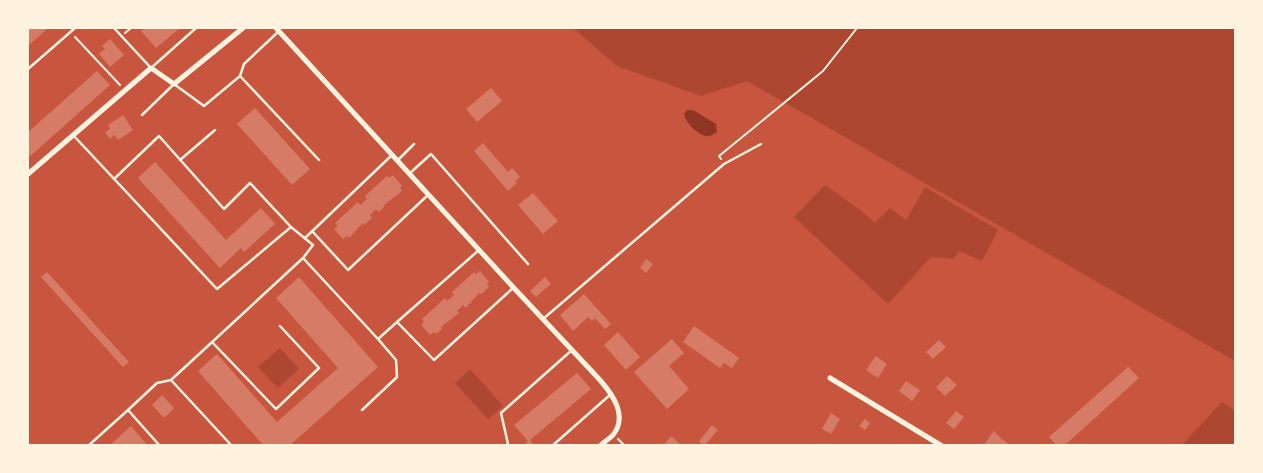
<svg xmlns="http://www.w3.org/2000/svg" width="1263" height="473" viewBox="0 0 1263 473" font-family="Lora,serif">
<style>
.green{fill:#ae4732}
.water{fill:#8f3625}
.building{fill:#d67c66}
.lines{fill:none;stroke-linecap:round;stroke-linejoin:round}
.path{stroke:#fff3e0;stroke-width:2}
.service{stroke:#fff3e0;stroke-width:2.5}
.minor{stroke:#fff3e0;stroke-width:5}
</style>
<rect width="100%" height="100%" fill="#c8553d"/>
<!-- green -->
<path class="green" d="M 573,28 L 1235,28 L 1235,361 L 747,81 L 701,96 L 617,66 Z
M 825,185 L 860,210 L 875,223 L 890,208 L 906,220 L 925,187 L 998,230 L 982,261 L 959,251 L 954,259 L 931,257 L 888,304 L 794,217 Z
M 280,348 L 299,369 L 278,388 L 258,367 Z
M 470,369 L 503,406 L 488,419 L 455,383 Z
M 1222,402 L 1235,411 L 1235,445 L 1182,445 Z"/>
<!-- water -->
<path class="water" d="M 687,110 L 693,110 L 716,124 L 717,132 C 714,134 710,137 706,136 C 698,135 685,122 684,114 Z"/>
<!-- building -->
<path class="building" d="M 28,28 L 48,28 L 28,46 Z
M 146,28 L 180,28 L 156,48 L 141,31 Z
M 110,39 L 124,55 L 110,67 L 99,54 L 105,49 L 102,46 Z
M 97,71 L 110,85 L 28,158 L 28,132 Z
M 491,88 L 502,101 L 477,122 L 466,109 Z
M 255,108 L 310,169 L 292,185 L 237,124 Z
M 123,115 L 133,130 L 118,140 L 114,135 L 110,139 L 105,132 L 110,129 L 108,125 Z
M 483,143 L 508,172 L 512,168 L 520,177 L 515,181 L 517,183 L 508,191 L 474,151 Z
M 155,162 L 226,240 L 261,208 L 275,224 L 244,252 L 241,248 L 220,268 L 138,178 Z
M 393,175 L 402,186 L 400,188 L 402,191 L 384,205 L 385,206 L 379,212 L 376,209 L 370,215 L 372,218 L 364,225 L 363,223 L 349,238 L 347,236 L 343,239 L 334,229 L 338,226 L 335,223 L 358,202 L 360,205 L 367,199 L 365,196 L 387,176 L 389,178 Z
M 533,193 L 558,221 L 543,234 L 518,205 Z
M 646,259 L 653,264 L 646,273 L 640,268 Z
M 480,271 L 489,282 L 487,284 L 489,287 L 481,294 L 479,293 L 466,308 L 463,305 L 457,311 L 459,313 L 441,327 L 442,329 L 436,334 L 434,332 L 430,335 L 421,325 L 424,322 L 422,319 L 445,298 L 447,301 L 454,295 L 452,292 L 474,272 L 476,274 Z
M 47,272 L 129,362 L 123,367 L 41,277 Z
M 299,277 L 378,367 L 289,446 L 264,446 L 198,371 L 217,354 L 277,422 L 338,368 L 276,298 Z
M 545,277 L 551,284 L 536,297 L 530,291 Z
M 584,294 L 611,324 L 605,329 L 595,318 L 592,321 L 588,317 L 573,331 L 560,315 Z
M 694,326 L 739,358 L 732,368 L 724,363 L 720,368 L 683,342 Z
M 618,332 L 640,357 L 626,370 L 604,345 Z
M 672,339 L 684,353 L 669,366 L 689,389 L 667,409 L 634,372 Z
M 939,340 L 946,347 L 933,359 L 926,352 Z
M 876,356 L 887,364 L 878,378 L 866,370 Z
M 1128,367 L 1139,378 L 1064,446 L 1057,446 L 1049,437 Z
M 577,373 L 591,389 L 530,440 L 534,446 L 523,446 L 528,441 L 514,425 Z
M 947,376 L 957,385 L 945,396 L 936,387 Z
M 906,381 L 920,390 L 912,401 L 899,391 Z
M 162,395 L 174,408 L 164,418 L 152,405 Z
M 956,411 L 964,417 L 954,429 L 946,423 Z
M 831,413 L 840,419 L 831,434 L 822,429 Z
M 865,419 L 870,423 L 865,430 L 859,426 Z
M 712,425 L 718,430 L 704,446 L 699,441 Z
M 131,426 L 148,446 L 109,446 Z
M 994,431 L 1003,440 L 1011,446 L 983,446 Z
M 671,436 L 680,444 L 679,446 L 663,446 Z"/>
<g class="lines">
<!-- path -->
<path class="path" d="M 125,33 L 131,28
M 75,37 L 120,85
M 721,159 L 719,156 L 823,71 L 857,28
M 618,439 L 625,446"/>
<!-- service -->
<path class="service" d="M 114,28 L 151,68 L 196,28
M 28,69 L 75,28
M 240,76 L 319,160
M 142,115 L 174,84 L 204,106 L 240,76 L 244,64 L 278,32
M 74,136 L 217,289 L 291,227
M 180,160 L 215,130
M 398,160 L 414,144
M 409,174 L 431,154 L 528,264
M 114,179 L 159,136 L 224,209 L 250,183 L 291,227 L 313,245 L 303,258 L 378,339 L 397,322 L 434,360 L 513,288
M 312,231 L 348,270 L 428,195
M 305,238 L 392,155
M 543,319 L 724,164 L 761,144
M 397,322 L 479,250
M 212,342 L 276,409 L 319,368 L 280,326
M 128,410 L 157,383 L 171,380
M 362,410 L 397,377 L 396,360 L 378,339
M 88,446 L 128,410 L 160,446
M 232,446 L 171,380 L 303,258
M 505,446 L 508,444 L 501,413 L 572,350
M 552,446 L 611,394"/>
<!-- minor -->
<path class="minor" d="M 276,28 L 513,287 L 600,380 C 613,395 628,416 613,435 C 609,439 604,442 600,446
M 28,174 L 151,68 L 174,84 L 243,28
M 830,378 L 942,446"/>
</g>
<!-- border -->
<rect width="1263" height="473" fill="none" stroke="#fff3e0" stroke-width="58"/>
</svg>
